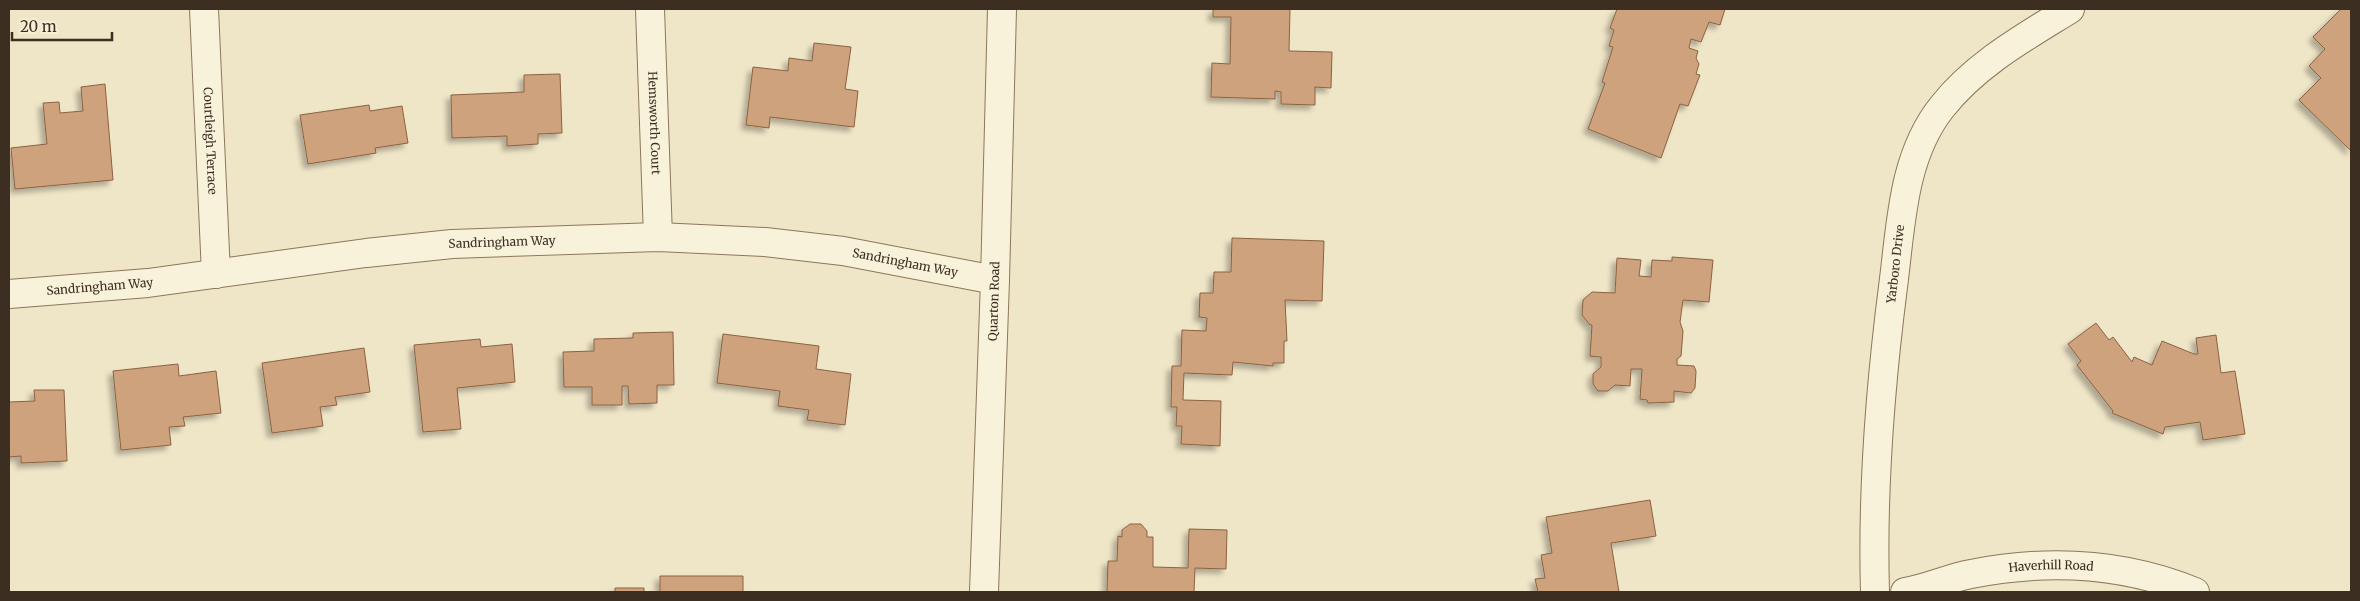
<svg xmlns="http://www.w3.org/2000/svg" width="2360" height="601" viewBox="0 0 2360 601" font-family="Merriweather,serif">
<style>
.building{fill:#cea27d;stroke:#8b6241;filter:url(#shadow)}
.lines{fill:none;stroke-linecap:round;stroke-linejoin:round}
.minor-casing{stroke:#8c775c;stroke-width:30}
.minor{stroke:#f9f2db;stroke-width:28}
.labels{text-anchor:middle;stroke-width:5;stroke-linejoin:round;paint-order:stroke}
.street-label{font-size:12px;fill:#3c2e20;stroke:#f6efd7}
</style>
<defs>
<filter id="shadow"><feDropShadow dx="-4.5" dy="4.5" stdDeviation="2.5" flood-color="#0004"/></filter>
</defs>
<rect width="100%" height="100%" fill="#efe5c7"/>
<!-- building -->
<path class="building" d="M 1213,9 L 1290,9 L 1289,51 L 1332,52 L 1331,88 L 1315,87 L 1315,105 L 1281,104 L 1281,92 L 1275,91 L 1275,99 L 1211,97 L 1212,63 L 1230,64 L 1231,17 L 1213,17 Z
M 1617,9 L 1725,9 L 1720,25 L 1709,22 L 1701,42 L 1691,39 L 1689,48 L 1698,51 L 1696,58 L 1699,64 L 1696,74 L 1700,75 L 1688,106 L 1680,104 L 1661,158 L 1588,129 L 1605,83 L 1602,82 L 1613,47 L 1609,46 L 1614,30 L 1610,28 Z
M 2341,9 L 2351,9 L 2351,151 L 2299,100 L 2321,78 L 2309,66 L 2325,49 L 2313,37 Z
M 814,43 L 851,47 L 845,89 L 858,91 L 854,127 L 770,117 L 769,128 L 746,125 L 753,67 L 788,71 L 789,58 L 812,61 Z
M 560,74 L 562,133 L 538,134 L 538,144 L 507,146 L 507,136 L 452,138 L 451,95 L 524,92 L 524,75 Z
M 105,84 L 113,180 L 15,189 L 11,148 L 47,144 L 43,103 L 59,102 L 60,113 L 83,111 L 81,87 Z
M 369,105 L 370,111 L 402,106 L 408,143 L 375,148 L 376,153 L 308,164 L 300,115 Z
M 1232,238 L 1324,241 L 1322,301 L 1285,300 L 1287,341 L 1284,341 L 1284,363 L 1273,363 L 1273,366 L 1233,362 L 1232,375 L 1184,373 L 1183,400 L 1221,401 L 1220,446 L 1181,444 L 1182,426 L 1176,426 L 1177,407 L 1171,407 L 1172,366 L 1181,366 L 1182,330 L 1206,331 L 1207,318 L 1199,317 L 1200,293 L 1213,293 L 1214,272 L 1231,272 Z
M 1672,257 L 1713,260 L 1709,302 L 1683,300 L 1680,322 L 1683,331 L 1681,356 L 1677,359 L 1677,365 L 1694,366 L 1696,371 L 1695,388 L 1691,393 L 1674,391 L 1674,402 L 1648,403 L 1647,400 L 1640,399 L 1642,369 L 1631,369 L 1630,386 L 1615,385 L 1608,391 L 1598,391 L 1593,384 L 1593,374 L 1601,367 L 1601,357 L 1590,356 L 1592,325 L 1590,325 L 1582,315 L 1583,300 L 1592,292 L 1615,293 L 1617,258 L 1641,260 L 1639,276 L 1651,277 L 1652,260 L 1672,261 Z
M 2096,323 L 2109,340 L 2113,337 L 2132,362 L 2134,357 L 2152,365 L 2162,341 L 2194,354 L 2198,354 L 2196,338 L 2216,335 L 2221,373 L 2235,371 L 2245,434 L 2203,440 L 2200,422 L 2165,427 L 2163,434 L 2112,413 L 2113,411 L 2077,365 L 2081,361 L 2068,344 Z
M 673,332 L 674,385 L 657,385 L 657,403 L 629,404 L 628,386 L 622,386 L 622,405 L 592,405 L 592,387 L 564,387 L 563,352 L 594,351 L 594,339 L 633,338 L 633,333 Z
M 723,334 L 819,346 L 816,369 L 851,374 L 845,425 L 807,420 L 809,410 L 778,406 L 780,391 L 717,383 Z
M 480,339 L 481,347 L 512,344 L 515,382 L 457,388 L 461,429 L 423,432 L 414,345 Z
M 364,348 L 370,392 L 335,397 L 337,405 L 320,407 L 323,426 L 272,433 L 262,363 Z
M 178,364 L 179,376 L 216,371 L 221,413 L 183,417 L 185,426 L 169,427 L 171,445 L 121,450 L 113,371 Z
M 34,390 L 64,390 L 67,461 L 21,463 L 21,456 L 9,457 L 9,402 L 35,401 Z
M 1650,500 L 1656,536 L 1611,543 L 1619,592 L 1538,592 L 1535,579 L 1545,578 L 1541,555 L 1552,553 L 1546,517 Z
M 1130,524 L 1141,524 L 1147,531 L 1147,537 L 1153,537 L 1153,567 L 1188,568 L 1189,529 L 1227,530 L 1226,569 L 1195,568 L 1194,592 L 1107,592 L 1108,561 L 1117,561 L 1118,536 L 1122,537 L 1122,530 Z
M 660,576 L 743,576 L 743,592 L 660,592 Z
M 615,588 L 644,588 L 644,592 L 615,592 Z"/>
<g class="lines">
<defs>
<g id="minor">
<path id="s1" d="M 204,9 L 216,274"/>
<path id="s2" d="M 650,9 L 658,237"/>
<path id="s3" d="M 9,294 L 148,283 L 366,253 L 452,244 L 658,237 L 765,242 L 843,251 L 995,280"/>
<path id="s4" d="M 984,592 L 995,280 L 1002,9"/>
<path id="s5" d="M 1875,592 C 1872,490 1880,388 1893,287 C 1901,226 1902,157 1942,107 C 1976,64 2025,37 2070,9"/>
<path id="s6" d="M 1905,592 C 1928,588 1949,578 1971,574 C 2047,559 2122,562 2195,592"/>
</g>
</defs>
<!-- minor casing -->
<use href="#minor" class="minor-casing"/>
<!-- minor -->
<use href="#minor" class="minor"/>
</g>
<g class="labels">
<!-- street labels -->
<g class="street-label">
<text dy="4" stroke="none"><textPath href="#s2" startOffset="114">Hemsworth Court</textPath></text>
<text dy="4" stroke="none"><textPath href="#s1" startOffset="132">Courtleigh Terrace</textPath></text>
<text dy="4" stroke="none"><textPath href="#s3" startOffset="496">Sandringham Way</textPath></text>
<text dy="4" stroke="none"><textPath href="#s3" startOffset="901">Sandringham Way</textPath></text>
<text dy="4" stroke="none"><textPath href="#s5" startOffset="329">Yarboro Drive</textPath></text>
<text dy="4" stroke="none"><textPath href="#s3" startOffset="91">Sandringham Way</textPath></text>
<text dy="4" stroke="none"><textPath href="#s4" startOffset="291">Quarton Road</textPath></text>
<text dy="4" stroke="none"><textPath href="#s6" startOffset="149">Haverhill Road</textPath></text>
</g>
</g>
<!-- border -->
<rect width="2360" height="601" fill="none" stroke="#3c2e20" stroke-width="20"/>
<!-- scale -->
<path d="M12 32v8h100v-8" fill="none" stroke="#3c2e20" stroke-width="2.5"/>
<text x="20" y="32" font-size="15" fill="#3c2e20" stroke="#f6efd7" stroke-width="4" paint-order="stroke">20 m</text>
</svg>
